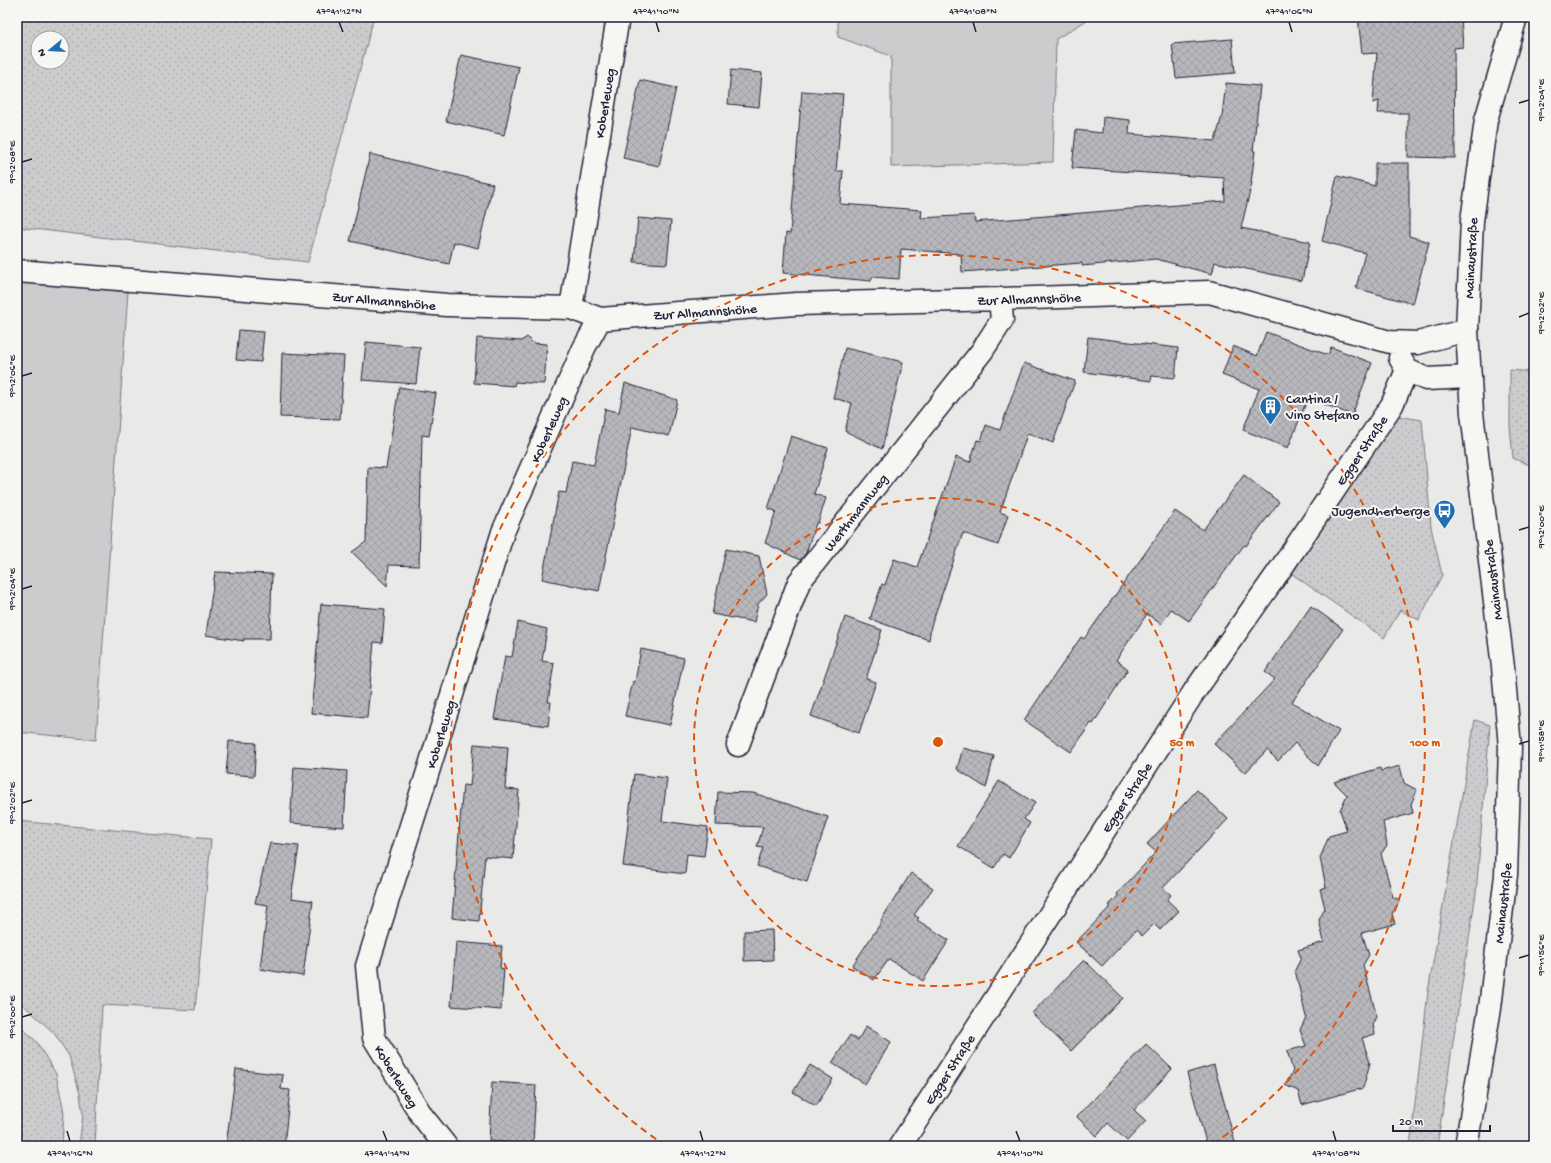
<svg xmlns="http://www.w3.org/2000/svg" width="1551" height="1163" viewBox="0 0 1551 1163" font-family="'Gochi Hand',sans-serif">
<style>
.grass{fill:url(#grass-dots);stroke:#777784;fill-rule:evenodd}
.garden{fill:#ccccce;stroke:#777784}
.building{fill:url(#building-cross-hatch);stroke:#22223b}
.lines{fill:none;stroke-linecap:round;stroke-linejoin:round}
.street-casing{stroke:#22223b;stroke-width:25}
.secondary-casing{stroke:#22223b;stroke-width:25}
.street{stroke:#f6f6f2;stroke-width:22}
.secondary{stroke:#f6f6f2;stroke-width:22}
.ticks{fill:none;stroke:#22223b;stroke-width:1.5}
.ring{fill:none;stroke:#de560e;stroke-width:2;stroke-dasharray:7 5}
.labels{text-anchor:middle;stroke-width:4;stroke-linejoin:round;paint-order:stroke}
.street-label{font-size:14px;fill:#22223b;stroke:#f6f6f2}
.poi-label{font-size:14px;fill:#22223b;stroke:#f6f6f2;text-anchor:start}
.centre{fill:#de560e;stroke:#f6f6f2;stroke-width:2}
.ring-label{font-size:12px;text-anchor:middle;font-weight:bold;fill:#de560e;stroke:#f6f6f2;stroke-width:4;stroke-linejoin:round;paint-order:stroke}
.neatline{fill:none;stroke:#22223b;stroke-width:1.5}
.ticks-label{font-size:10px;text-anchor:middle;fill:#22223b}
</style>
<defs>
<pattern id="grass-dots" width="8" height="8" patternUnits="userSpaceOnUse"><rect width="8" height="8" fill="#ccccce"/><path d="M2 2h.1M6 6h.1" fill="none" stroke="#afafb2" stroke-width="1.8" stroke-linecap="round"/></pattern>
<pattern id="building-cross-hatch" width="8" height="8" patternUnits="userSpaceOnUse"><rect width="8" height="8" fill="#b8b8bc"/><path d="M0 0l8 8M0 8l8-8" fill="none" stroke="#9e9ea2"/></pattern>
</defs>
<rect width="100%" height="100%" fill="#e9e9e7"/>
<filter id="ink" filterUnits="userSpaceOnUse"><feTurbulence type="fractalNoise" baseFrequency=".025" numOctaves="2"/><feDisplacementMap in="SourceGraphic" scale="8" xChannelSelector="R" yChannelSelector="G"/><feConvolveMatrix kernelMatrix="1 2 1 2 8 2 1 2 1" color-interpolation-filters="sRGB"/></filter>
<g filter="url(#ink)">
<!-- grass -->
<path class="grass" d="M 17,17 L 374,17 L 308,262 L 17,227 ZM 38,38 L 62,38 L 62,62 L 38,62 Z
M 1510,370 L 1534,372 L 1534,467 L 1513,458 L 1510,425 Z
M 1385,414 L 1422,420 L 1431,527 L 1442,575 L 1419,620 L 1400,610 L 1384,638 L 1282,567 Z
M 1475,720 L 1490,725 L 1476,893 L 1437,1146 L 1410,1146 L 1428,992 Z
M 17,821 L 211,839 L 195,1010 L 102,1005 L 95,1146 L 79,1146 L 83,1114 L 80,1094 L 69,1056 L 54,1033 L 17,999 Z
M 17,1023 L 36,1041 L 56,1074 L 64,1112 L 62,1146 L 17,1146 Z"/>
<!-- garden -->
<path class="garden" d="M 838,17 L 1092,17 L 1056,39 L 1053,162 L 891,167 L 891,56 L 838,37 Z
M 17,281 L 128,292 L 96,740 L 17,732 Z"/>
<!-- building -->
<path class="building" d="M 1358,17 L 1461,17 L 1463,47 L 1454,48 L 1455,158 L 1408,157 L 1408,113 L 1378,113 L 1379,101 L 1373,103 L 1377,53 L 1362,54 Z
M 1232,39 L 1235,73 L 1176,78 L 1172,44 Z
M 461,55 L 519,67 L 504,135 L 446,121 Z
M 731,70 L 762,73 L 759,107 L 728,104 Z
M 640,80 L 676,88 L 659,166 L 623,158 Z
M 1226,83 L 1260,86 L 1253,151 L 1255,151 L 1251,183 L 1252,183 L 1241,228 L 1310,242 L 1302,281 L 1215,262 L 1212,274 L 1156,259 L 1082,266 L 1082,263 L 962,272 L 961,254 L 901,249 L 899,279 L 872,277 L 871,281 L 783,273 L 786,233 L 790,234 L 802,91 L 843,94 L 836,171 L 843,171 L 840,204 L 922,210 L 921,218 L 974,215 L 975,222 L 1225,201 L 1224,178 L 1072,168 L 1076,130 L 1102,133 L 1103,117 L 1130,120 L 1129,134 L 1215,141 L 1222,116 Z
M 370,154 L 493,184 L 478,248 L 454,242 L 449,264 L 350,241 Z
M 1375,163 L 1409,163 L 1409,236 L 1429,242 L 1413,304 L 1356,288 L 1365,253 L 1322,241 L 1337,176 L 1375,186 Z
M 638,218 L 671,221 L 667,264 L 634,262 Z
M 239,330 L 264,332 L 261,362 L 236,360 Z
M 1266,332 L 1328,355 L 1331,347 L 1372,363 L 1352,415 L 1308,398 L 1288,448 L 1243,430 L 1259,389 L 1222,375 L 1233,346 L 1257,356 Z
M 527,337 L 533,343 L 547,344 L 544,384 L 515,382 L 514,386 L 474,383 L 477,338 L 521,341 Z
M 1088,337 L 1178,348 L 1175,378 L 1152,376 L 1151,381 L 1084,372 Z
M 366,342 L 420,347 L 416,384 L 362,380 Z
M 845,348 L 903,362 L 882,449 L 845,431 L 852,403 L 833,398 Z
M 282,353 L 344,356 L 340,419 L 280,417 Z
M 1024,363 L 1075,381 L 1053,443 L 1028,433 L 1027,435 L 1000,512 L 1008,515 L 998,545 L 963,533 L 931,626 L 929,640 L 870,619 L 882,584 L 885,585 L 894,559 L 917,567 L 956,457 L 970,462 L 977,440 L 981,441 L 986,425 L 1000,430 Z
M 625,383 L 677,400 L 669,436 L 632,427 L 599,591 L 542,579 L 559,492 L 566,493 L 572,461 L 594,465 L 605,409 L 619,412 Z
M 399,387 L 436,393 L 429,436 L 422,435 L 419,566 L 389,565 L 387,586 L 352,552 L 366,542 L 368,467 L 386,468 Z
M 791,436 L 828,448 L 814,494 L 826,498 L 818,523 L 816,523 L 806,553 L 800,560 L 765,543 L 776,511 L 768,509 Z
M 1244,475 L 1279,502 L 1246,546 L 1244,545 L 1189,621 L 1171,609 L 1161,624 L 1147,614 L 1116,660 L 1128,669 L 1093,724 L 1091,723 L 1071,752 L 1024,720 L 1081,637 L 1084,639 L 1175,511 L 1203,530 Z
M 726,549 L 759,556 L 767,594 L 758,604 L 754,622 L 712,614 Z
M 215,572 L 272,574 L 270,639 L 243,639 L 244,641 L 206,635 Z
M 321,604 L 385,609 L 382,643 L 374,642 L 367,718 L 311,713 Z
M 1311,606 L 1343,629 L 1292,702 L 1339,731 L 1318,766 L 1295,743 L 1278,761 L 1267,750 L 1245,773 L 1214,744 L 1275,679 L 1265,672 Z
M 845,617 L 882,630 L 866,679 L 876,682 L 859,733 L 811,716 Z
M 518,622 L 547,629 L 542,661 L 554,663 L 548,702 L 551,702 L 548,726 L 494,719 L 505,656 L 512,657 Z
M 641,649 L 684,658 L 670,725 L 625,716 L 633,681 L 635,682 Z
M 229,741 L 256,743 L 254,776 L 226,774 Z
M 474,744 L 508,747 L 505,789 L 519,790 L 513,859 L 485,856 L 479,921 L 452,918 L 463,785 L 470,786 Z
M 963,748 L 994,756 L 986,788 L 957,769 Z
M 1400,766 L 1404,783 L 1417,790 L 1411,804 L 1413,813 L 1383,822 L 1387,845 L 1381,854 L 1393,897 L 1400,900 L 1392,914 L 1395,924 L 1362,933 L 1369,955 L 1363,965 L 1377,1017 L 1373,1025 L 1375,1034 L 1362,1038 L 1370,1063 L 1363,1088 L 1302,1105 L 1298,1091 L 1285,1085 L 1293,1071 L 1287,1051 L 1306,1046 L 1300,1030 L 1306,1017 L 1295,970 L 1301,958 L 1298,950 L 1324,942 L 1319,920 L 1325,908 L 1320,889 L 1326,887 L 1320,858 L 1329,836 L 1347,831 L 1340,810 L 1347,795 L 1334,782 L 1380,768 L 1381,771 Z
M 294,767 L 347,771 L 344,827 L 290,823 Z
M 634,774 L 667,778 L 662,821 L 708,827 L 704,856 L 687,854 L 685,874 L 623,866 Z
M 999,781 L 1035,803 L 1024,819 L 1030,823 L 1009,858 L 1003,854 L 994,868 L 958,846 Z
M 1197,790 L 1228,819 L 1163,888 L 1171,895 L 1167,900 L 1179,911 L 1160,930 L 1154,924 L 1142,936 L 1136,930 L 1102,966 L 1076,942 L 1111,906 L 1109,905 L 1118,896 L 1117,894 L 1156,852 L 1147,844 Z
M 718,792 L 753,793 L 828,817 L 807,882 L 757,866 L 763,848 L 757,847 L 763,827 L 716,825 Z
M 270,843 L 299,846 L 291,898 L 313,901 L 303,976 L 260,969 L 268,905 L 255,903 Z
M 911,873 L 933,888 L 914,915 L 919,918 L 917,920 L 949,940 L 923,981 L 889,959 L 874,980 L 852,966 L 882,921 L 881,920 Z
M 772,930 L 773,960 L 744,961 L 744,931 Z
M 456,942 L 502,946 L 500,968 L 504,969 L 501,1010 L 451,1006 Z
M 1084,960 L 1123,998 L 1071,1051 L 1032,1013 Z
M 866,1026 L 891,1042 L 865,1084 L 832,1063 L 850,1035 L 858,1040 Z
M 1146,1044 L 1172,1069 L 1134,1110 L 1146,1121 L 1127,1141 L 1108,1123 L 1097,1136 L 1077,1117 Z
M 810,1065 L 833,1079 L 816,1106 L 793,1092 Z
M 1214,1065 L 1236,1146 L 1207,1146 L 1187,1073 Z
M 236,1069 L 283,1075 L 281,1089 L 290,1090 L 284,1146 L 226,1146 Z
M 492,1082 L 536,1085 L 533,1144 L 489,1141 Z"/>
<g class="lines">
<defs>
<path id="street" d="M 17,271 L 447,305 L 571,308 L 600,319 L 796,304 L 1000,299 L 1209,292 L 1390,342 L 1418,343 L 1467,330
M 571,308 L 618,17
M 1400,358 L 1407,370 L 1426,379 L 1470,377
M 738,745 L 799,582 L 982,351 L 1002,320 L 1000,299
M 446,1146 L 422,1116 L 374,1038 L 367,966 L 503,532 L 584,348 L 600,319
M 900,1146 L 1194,692 L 1282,567 L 1392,405 L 1407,370"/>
<path id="secondary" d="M 1466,1146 L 1490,1008 L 1506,875 L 1510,747 L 1503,667 L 1472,413 L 1467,330 L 1472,221 L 1486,120 L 1516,17"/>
</defs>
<!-- street casing -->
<use href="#street" class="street-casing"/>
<!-- secondary casing -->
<use href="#secondary" class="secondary-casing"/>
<!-- street -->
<use href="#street" class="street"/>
<!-- secondary -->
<use href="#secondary" class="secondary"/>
</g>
</g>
<!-- ticks -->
<path class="ticks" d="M 339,22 L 343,32M 656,22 L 659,32M 973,22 L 976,32M 1289,22 L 1292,32M 1519,103 L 1529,100M 22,162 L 32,159M 1519,317 L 1529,313M 22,376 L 32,373M 1519,530 L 1529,527M 22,589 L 32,586M 1519,744 L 1529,741M 22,803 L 32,800M 1519,958 L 1529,955M 22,1017 L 32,1014M 67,1131 L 70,1141M 383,1131 L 387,1141M 700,1131 L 703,1141M 1016,1131 L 1020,1141M 1333,1131 L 1336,1141"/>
<!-- distance rings -->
<g class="ring">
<circle cx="938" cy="742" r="244"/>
<path d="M666 1146A487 487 0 1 1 1210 1146"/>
</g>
<!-- icons -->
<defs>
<symbol id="building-pin" viewBox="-11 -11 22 30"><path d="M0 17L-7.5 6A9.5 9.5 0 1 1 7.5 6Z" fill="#1f6fb2" stroke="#f6f6f2"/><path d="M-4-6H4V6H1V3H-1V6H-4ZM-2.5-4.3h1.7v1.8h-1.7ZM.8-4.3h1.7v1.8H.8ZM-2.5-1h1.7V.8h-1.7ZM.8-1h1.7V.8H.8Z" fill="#fff"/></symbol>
<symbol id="bus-pin" viewBox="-11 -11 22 30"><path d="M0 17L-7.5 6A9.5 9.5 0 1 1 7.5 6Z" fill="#1f6fb2" stroke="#f6f6f2"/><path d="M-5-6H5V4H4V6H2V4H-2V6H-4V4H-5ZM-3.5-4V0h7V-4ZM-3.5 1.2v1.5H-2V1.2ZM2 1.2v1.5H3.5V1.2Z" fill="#fff"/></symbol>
</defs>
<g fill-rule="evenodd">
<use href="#building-pin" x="1258" y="394" width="25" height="34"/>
<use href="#bus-pin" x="1432" y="498" width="25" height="34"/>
</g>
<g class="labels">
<!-- street labels -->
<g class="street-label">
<text transform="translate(604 103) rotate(-81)" y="5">Koberleweg</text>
<text transform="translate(1470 258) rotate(-87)" y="5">Mainaustraße</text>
<text transform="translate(1029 298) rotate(-2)" y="5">Zur Allmannshöhe</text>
<text transform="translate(384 300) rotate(5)" y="5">Zur Allmannshöhe</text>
<text transform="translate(705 311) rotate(-4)" y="5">Zur Allmannshöhe</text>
<text transform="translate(548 429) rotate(-66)" y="5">Koberleweg</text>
<text transform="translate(1361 450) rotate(-56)" y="5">Egger Straße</text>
<text transform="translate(855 512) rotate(-52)" y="5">Werthmannweg</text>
<text transform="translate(1492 580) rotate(-97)" y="5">Mainaustraße</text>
<text transform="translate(440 734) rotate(-73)" y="5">Koberleweg</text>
<text transform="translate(1126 797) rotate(-57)" y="5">Egger Straße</text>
<text transform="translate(1502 903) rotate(-84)" y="5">Mainaustraße</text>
<text transform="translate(949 1069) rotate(-57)" y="5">Egger Straße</text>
<text transform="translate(397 1076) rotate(58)" y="5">Koberleweg</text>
</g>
<!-- poi labels -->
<g class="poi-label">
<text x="1286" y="403">Cantina /<tspan x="1286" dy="16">Vino Stefano</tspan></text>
<text x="1430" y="515" text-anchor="end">Jugendherberge</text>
</g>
</g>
<circle cx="938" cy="742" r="6" class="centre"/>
<g class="ring-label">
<text x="1182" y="746">50 m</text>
<text x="1425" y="746">100 m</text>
</g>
<!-- margin -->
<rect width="1551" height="1163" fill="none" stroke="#f6f6f2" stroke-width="44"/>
<!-- north arrow -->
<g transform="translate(50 50) rotate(252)"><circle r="19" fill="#f6f6f2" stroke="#a1a1a9"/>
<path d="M0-3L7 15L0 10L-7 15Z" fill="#1f6fb2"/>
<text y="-6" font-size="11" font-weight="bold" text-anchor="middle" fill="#22223b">N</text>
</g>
<!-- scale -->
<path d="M1393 1125v6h97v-6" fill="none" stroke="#22223b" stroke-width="2"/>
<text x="1399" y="1125" font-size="12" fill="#22223b" stroke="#f6f6f2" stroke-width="3" paint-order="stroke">20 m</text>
<rect x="22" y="22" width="1507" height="1119" class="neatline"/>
<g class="ticks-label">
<text x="339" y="14">47°41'12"N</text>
<text x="656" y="14">47°41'10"N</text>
<text x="973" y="14">47°41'08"N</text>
<text x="1289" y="14">47°41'06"N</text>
<text transform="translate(1540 100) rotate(-90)" y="4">9°12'04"E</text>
<text transform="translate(11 162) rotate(-90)" y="4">9°12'08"E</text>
<text transform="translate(1540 313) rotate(-90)" y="4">9°12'02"E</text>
<text transform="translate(11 376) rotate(-90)" y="4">9°12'06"E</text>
<text transform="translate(1540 527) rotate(-90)" y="4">9°12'00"E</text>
<text transform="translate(11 589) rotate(-90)" y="4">9°12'04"E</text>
<text transform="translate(1540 741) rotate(-90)" y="4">9°11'58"E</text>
<text transform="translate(11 803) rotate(-90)" y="4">9°12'02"E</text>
<text transform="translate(1540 955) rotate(-90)" y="4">9°11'56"E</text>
<text transform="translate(11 1017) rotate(-90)" y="4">9°12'00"E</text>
<text x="70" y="1156">47°41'16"N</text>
<text x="387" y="1156">47°41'14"N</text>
<text x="703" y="1156">47°41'12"N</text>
<text x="1020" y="1156">47°41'10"N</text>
<text x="1336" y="1156">47°41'08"N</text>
</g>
</svg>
